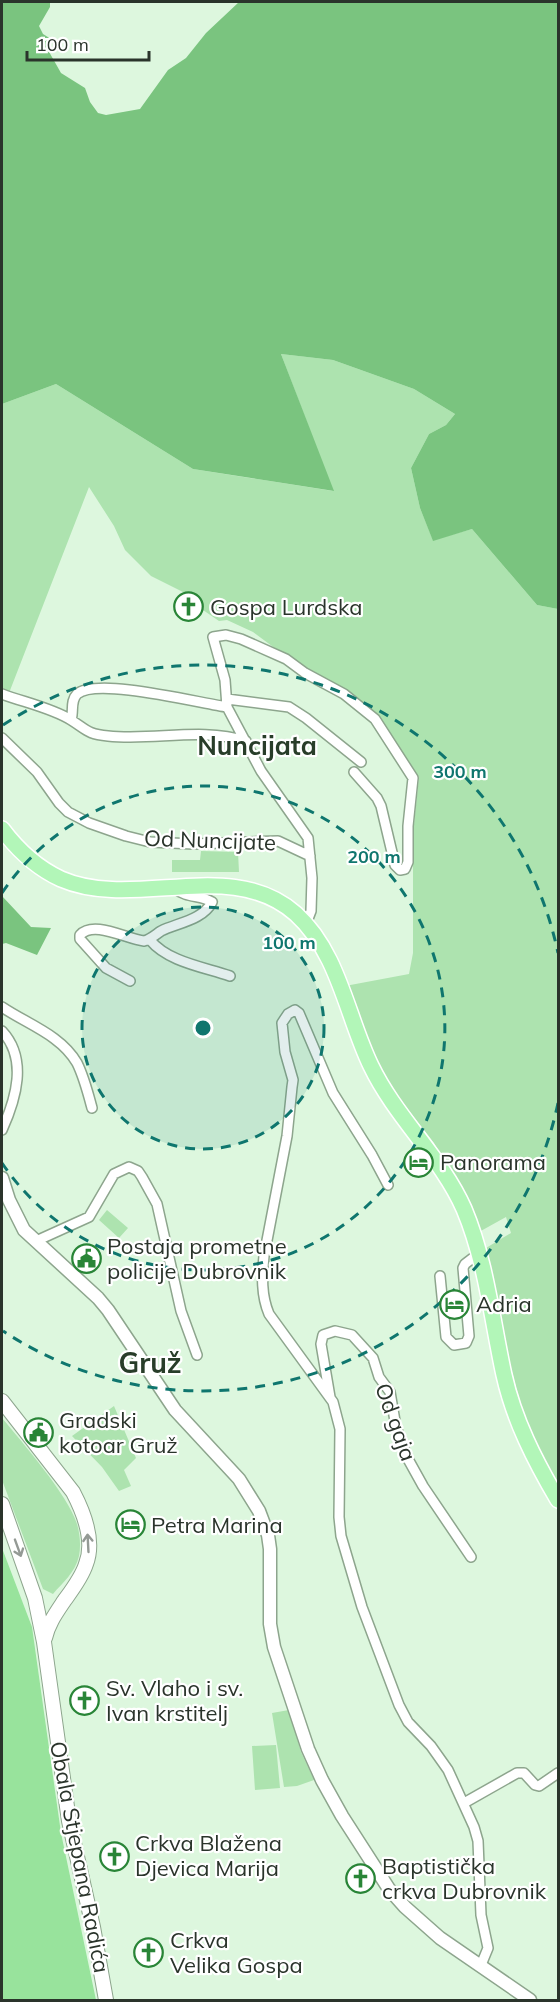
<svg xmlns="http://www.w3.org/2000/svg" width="560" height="2002" viewBox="0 0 560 2002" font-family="Mulish,sans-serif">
  <rect width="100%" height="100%" fill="#ddf7de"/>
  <path fill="#ade3af" d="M281,354L333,360L414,389L455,414L446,425L429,434L411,468L420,508L433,540L472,529L537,605L558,609V1488C513,1415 504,1330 486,1248L511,1233L506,1217L479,1232L465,1199L434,1143L383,1077L345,986L409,974L413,953V834L419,777L410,768L388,732L253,632L227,620L219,621L203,610L201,601L151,576L125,550L114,526L89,487L9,693L2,689V404L56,384L193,469L333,491Z
    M201,851L238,852L239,872H172V860H200Z
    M107,1210L128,1228L119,1238L99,1220Z
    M114,1406L136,1458L124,1470L131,1486L119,1491L102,1467L72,1436Z
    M2,1418C22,1442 68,1495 77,1524C80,1534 81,1546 79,1556C75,1573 63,1582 53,1594L43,1589L2,1480Z
    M289,1710L301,1752L314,1780L297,1786L284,1787L272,1713Z
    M276,1745L280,1788L255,1790L252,1746Z"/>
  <path fill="#7ac47f" d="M2,2H50V7L39,26L43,34L51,39L48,50L61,73L85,88L90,102L98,113L106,115L140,109L168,70L186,58L206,33L239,2H558V609L537,605L472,529L433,541L420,508L411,468L429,434L446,425L455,414L414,389L333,360L281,354L334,491L193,469L56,384L2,404Z
    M2,896L31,927L51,928L37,955L6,943L2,944Z"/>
  <path fill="#98e39c" d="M2,1548L32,1627L61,1833L96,2000H2Z"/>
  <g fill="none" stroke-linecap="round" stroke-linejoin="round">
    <defs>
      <path id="minor" d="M2,694C23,702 52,708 71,720C87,730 87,734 108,736C154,741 201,727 246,741
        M227,699L289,707L306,718L361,762
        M71,720C74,711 70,701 77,694C97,677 199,703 227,707
        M2,738L37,772L59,803L68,812L89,823L126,836L150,842L193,844L278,841L310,856
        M306,924L311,911L312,878L308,838L261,771L227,707L225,680L213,637L226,635L241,639L286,659L305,673L344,694L375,719L413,778L408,826V862L405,869L400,870L395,865L381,806L377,798L354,772
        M150,940C168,962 204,967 230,976
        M130,981L106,968L80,939V935C94,920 126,939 144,941C151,939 155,935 161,931C177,923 203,920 212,902C202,895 186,898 176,889
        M2,1007C27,1024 61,1035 77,1063C84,1077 88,1093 92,1108
        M2,1031C28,1059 16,1099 2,1130
        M388,1185L372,1155L333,1093L299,1013L295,1010L288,1014L282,1023L285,1052L293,1080L292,1087L287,1136L264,1256C262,1276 261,1295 269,1314L333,1402L340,1429L339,1517L341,1536L362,1607L399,1705L408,1722L431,1746L448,1770L474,1827L478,1841L481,1915L488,1948L481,1965
        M36,1241L89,1217L114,1174L129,1167L138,1171L142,1177L157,1204L181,1311L197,1355
        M440,1276L446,1337L454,1345L466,1343L469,1336L463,1268L465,1264L478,1254
        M330,1397L321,1344L323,1335L335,1331L352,1335L373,1358L379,1377L390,1392L396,1427L408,1459L423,1486L471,1557
        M464,1803L517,1773H524L535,1785L539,1786L558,1773"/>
      <path id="tertiary" d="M2,1178L9,1200L24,1230L98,1298L108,1310L175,1410L239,1479L259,1511L268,1535L270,1549V1624L274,1647L308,1749L322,1780L342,1816L389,1889L405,1907L440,1938L530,2000"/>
      <path id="secondary" d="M2,1401L73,1492C84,1513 95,1541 86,1564C82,1577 72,1590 64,1601C56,1613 48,1624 45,1638
        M2,1504L35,1598L44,1642L69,1821L93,1927L106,2000"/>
      <path id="primary" d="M2,829C17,849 37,868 61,879C135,911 231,856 296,914C339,953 347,1017 371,1066C396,1118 441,1157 464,1209C486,1261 492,1320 504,1375C514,1420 535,1461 558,1500"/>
    </defs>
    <use href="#minor" stroke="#8da58d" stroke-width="12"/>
    <use href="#tertiary" stroke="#8da58d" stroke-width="15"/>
    <use href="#secondary" stroke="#8da58d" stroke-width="16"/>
    <use href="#primary" stroke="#fff" stroke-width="18"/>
    <use href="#minor" stroke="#fff" stroke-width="9"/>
    <use href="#tertiary" stroke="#fff" stroke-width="12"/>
    <use href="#secondary" stroke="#fff" stroke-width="14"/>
    <use href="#primary" stroke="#b2f6b8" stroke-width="15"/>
  </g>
  <defs><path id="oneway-shaft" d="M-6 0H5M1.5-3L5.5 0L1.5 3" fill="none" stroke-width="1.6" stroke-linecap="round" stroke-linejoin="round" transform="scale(1.5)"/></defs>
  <g stroke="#949a95">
    <use href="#oneway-shaft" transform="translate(88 1543) rotate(-93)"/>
    <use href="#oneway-shaft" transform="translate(18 1548) rotate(70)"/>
  </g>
  <circle cx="203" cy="1028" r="121" fill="#0f766e" fill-opacity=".12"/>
  <g fill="none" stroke="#0f766e" stroke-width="3" stroke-dasharray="10 8">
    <circle cx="203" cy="1028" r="121"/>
    <path d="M2 893A242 242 0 1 1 2 1163"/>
    <path d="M558 1103A363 363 0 0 1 3 1331M3 725A363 363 0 0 1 558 953"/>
  </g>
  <defs>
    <symbol id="church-ring" viewBox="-11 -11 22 22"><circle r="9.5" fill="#fff" stroke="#298537" stroke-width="1.5"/><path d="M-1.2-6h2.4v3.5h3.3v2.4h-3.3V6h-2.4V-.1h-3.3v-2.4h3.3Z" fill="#298537"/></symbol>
    <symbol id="hotel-ring" viewBox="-11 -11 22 22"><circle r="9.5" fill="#fff" stroke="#298537" stroke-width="1.5"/><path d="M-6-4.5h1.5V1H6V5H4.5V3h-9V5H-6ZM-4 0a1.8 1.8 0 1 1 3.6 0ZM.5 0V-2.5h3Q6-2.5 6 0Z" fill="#298537"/></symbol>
    <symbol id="civic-ring" viewBox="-11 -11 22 22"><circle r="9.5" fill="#fff" stroke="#298537" stroke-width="1.5"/><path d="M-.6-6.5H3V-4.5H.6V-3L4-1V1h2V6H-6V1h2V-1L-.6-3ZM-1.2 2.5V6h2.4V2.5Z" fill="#298537"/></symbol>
  </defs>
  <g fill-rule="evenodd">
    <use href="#church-ring" x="172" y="590" width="33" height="33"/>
    <use href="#hotel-ring" x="402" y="1146" width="33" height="33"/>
    <use href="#civic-ring" x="70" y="1242" width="33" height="33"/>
    <use href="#hotel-ring" x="438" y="1288" width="33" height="33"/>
    <use href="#civic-ring" x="22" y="1416" width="33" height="33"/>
    <use href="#hotel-ring" x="114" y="1508" width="33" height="33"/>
    <use href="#church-ring" x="68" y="1684" width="33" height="33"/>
    <use href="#church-ring" x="98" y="1840" width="33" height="33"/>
    <use href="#church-ring" x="344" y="1862" width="33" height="33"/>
    <use href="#church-ring" x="132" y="1936" width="33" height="33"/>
  </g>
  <g text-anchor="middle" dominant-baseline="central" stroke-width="4.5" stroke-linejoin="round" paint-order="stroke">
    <g font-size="22" fill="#2a342b" stroke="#fff" text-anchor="start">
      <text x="210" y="607">Gospa Lurdska</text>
      <text x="440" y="1162">Panorama</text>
      <text x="107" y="1246">Postaja prometne<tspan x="107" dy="25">policije Dubrovnik</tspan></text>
      <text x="476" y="1304">Adria</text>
      <text x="59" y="1420">Gradski<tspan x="59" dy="25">kotoar Gruž</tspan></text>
      <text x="151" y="1525">Petra Marina</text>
      <text x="106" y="1688">Sv. Vlaho i sv.<tspan x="106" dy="25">Ivan krstitelj</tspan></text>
      <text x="135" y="1843">Crkva Blažena<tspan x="135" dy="25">Djevica Marija</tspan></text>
      <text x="382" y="1866">Baptistička<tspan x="382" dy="25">crkva Dubrovnik</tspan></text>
      <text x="170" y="1940">Crkva<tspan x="170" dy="25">Velika Gospa</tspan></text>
    </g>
    <g font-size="22" fill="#2a342b" stroke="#fff">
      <text transform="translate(210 840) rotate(2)">Od Nuncijate</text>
      <text transform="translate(396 1422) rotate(70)">Od gaja</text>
      <text transform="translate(80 1857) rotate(79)">Obala Stjepana Radića</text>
    </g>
    <g font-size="26" font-weight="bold" fill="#283d29" stroke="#fff">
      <text x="257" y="745">Nuncijata</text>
    </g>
    <g font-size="28" font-weight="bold" fill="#283d29" stroke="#fff">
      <text x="150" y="1362">Gruž</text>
    </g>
  </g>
  <circle cx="203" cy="1028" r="9" fill="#0f766e" stroke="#fff" stroke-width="3"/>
  <g font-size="18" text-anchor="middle" font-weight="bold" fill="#0f766e" stroke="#fff" stroke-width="4.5" stroke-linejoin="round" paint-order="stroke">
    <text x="460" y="778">300 m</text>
    <text x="374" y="863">200 m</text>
    <text x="289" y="949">100 m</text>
  </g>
  <rect width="560" height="2002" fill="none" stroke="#2a342b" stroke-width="6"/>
  <path d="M27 51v9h122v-9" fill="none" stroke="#2a342b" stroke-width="3"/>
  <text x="36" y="51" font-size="18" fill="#2a342b" stroke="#ffffff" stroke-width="4.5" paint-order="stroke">100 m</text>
</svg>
